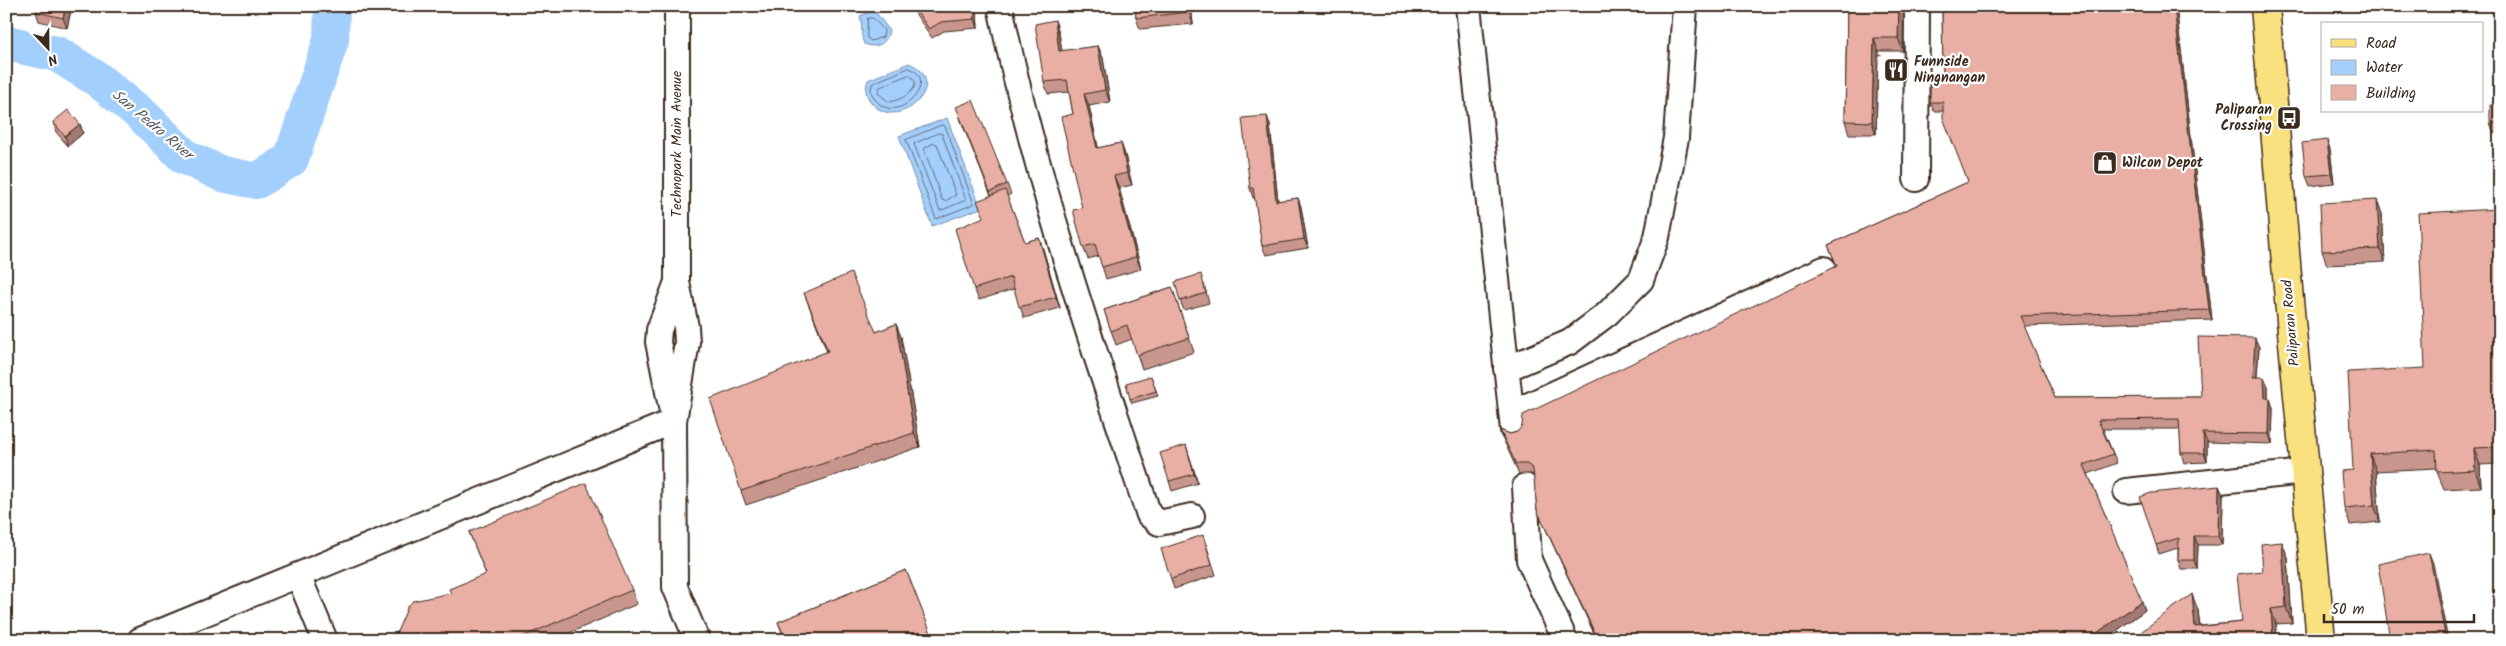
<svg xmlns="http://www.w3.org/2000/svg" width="2506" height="646" viewBox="0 0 2506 646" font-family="Kalam,sans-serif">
  <rect width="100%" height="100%" fill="#fff"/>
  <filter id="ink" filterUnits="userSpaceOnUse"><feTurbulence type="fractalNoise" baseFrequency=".02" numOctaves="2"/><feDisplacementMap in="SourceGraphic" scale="10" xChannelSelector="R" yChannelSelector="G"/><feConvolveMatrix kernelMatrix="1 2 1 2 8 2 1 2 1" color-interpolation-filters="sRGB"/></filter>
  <g filter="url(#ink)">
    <path fill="#a3cffd" stroke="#798da4" d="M874,10L889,30C887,44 877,49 864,44C860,35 863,26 860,16Z
      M909,63C954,82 897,136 871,102C865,95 865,89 868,80Z
      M947,118L981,208L932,226L899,136Z"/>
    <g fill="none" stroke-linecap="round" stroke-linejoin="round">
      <path stroke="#656c77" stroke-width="1" d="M868,18H873L884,30L883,37L871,41L867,38Z
        M909,68C942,79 897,129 875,99C871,94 870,90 872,84Z
        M909,75C927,86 901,101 889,102L878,93L879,88Z
        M942,125L945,126L974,204L936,219L906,140Z
        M939,133L942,134L966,200L940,211L914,144Z
        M934,143L937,144L956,195L945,201L942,200L924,149Z"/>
      <path stroke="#a3cffd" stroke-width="36" d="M6,43L57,54L97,79L142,115L185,157L222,174L257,181L291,159L331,40L332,6"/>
      <defs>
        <path id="minor" d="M677,6V282L686,327L687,342L674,421L675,587L697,640
          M1000,6C1035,179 1093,348 1149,515L1159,523L1192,516
          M1468,6L1513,430
          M1916,179L1917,6
          M1506,369L1570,342L1607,314L1641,280L1657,237L1676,138L1685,6
          M671,407L658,342L659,330L677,282
          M1512,413L1824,269
          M1525,486L1529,560L1565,640
          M2126,491L2305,472
          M298,575L325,640
          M140,640L674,421"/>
        <path id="major" d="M2265,6L2289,300L2321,640"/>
      </defs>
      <use href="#minor" stroke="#3b2a1e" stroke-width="28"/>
      <use href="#major" stroke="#3b2a1e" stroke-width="31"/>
      <path stroke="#3b2a1e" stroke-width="3" stroke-dasharray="1 4" stroke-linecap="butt" d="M1880,56L1881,47"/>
      <use href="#minor" stroke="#fff" stroke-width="24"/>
      <use href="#major" stroke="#fae180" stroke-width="28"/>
    </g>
    <path fill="#c8968d" stroke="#3b2a1e" d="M72,6L67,28L39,21L36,12Z
      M910,6H975L977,10L978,28L944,31L932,38Z
      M1135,6H1191L1193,24L1140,29L1136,18Z
      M1847,6H1904L1903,51H1878L1876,134H1849L1845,121Z
      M1942,6H2176L2212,320L2024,326L2055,398L2201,397L2259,347L2257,377L2268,386V398L2273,408L2272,444L2207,442V462L2184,463L2181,453L2180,429H2103L2117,463L2088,474L2145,610L2104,640H1597L1541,519L1537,510L1534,476L1531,474H1519L1503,439L1500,430L1510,434L1517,432L1837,266L1828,245L1968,182L1943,111H1934L1930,102L1943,75Z
      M2490,6H2500V14L2492,13Z
      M1055,20L1059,33L1062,51L1098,46L1103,58L1110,102L1089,106L1098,148L1121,143L1125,155L1132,185L1119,188L1141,269L1106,279L1099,256L1088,259L1083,247L1082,208L1073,114L1069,92L1048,94L1044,82Z
      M2500,105V132L2494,133L2490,123Z
      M959,116L1007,184L1011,194L1007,196L1025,242L1039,238L1043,249L1060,308L1024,318L1014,289L979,300L974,289L984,218L991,196Z
      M1267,116L1270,125L1278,201L1298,198L1301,207L1308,248L1266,255L1262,246L1255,198H1253L1250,188Z
      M53,122L80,124L83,133L68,146L56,132Z
      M2327,140L2330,149L2334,183L2310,186L2306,176Z
      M2377,200L2382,214L2385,262L2327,265L2322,251Z
      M2500,209V464L2480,465L2481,487L2444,489L2437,472V468L2376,471L2380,522L2350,525L2344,508L2353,470L2425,368Z
      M1204,284L1209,303L1184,310L1180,301Z
      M1172,287L1194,352L1142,369L1132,339L1116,345L1104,310Z
      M804,293L876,332L896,324L901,337L920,447L746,505L741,491L827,352Z
      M1151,376L1158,396L1132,403L1130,399Z
      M1189,455L1198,483L1172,491L1169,481Z
      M2219,486L2223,495L2222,545H2198L2197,569H2181L2178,560V548L2159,554L2156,545Z
      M469,532L632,590L637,604L553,640H388L451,594L486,574Z
      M2282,542L2288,558L2292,623L2276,624L2277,640H2130L2198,610L2200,626L2242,622L2263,571Z
      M1206,544L1216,575L1174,589L1171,579Z
      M906,570L933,640H785L778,622Z"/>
    <path fill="#a37a73" stroke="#3b2a1e" d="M66,6H72L67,28L63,18Z
      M973,6H975L977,10L978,28L975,19Z
      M1188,6H1191L1193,24L1189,12Z
      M1899,6H1904L1903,51L1898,38Z
      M2174,6H2176L2212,320L2209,310Z
      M1055,20L1059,33L1064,63L1059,51Z
      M1874,38L1878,51L1876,134L1872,122Z
      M1098,46L1103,58L1110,102L1105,90Z
      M1084,94L1089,106L1101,160L1097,148Z
      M1267,116L1270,125L1279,211L1276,201Z
      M80,124L83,133L68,146L65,136Z
      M2327,140L2330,149L2334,183L2331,174Z
      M1121,143L1125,155L1132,185L1127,173Z
      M1114,176L1119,188L1141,269L1136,257Z
      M1298,198L1301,207L1308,248L1304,239Z
      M2377,200L2382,214L2385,262L2380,249Z
      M1039,238L1043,249L1060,308L1056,297Z
      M896,324L901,337L920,447L914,433Z
      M2255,338L2259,347L2256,387L2253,377Z
      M2264,377L2268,386V408L2265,398Z
      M2270,398L2273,408L2272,444L2269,434Z
      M2203,433L2207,442V462L2204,453Z
      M1186,445L1189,455L1198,483L1194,474Z
      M2474,448L2480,465L2481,487L2475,470Z
      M2370,454L2376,471L2380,522L2374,505Z
      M2219,486L2223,495L2222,545L2218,536Z
      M2194,536L2198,545L2197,569L2194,560Z
      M2282,542L2288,558L2292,623L2286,607Z
      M2429,553L2433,563L2448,640H2446Z
      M2192,594L2198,610L2201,640L2195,627Z
      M2142,601L2145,610L2104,640H2087Z
      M2271,609L2276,624L2277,640H2273Z"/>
    <path fill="#e9afa4" stroke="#3b2a1e" d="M37,6H66L63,18L36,12Z
      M913,6H974L975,19L941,22L929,29Z
      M1135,6H1188L1189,12L1136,18Z
      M1847,6H1899L1898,38H1874L1872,122L1845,121Z
      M1942,6H2174L2209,310L2020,316L2055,398L2201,397L2198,337L2255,338L2253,377H2264L2265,398H2270L2269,434L2203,433L2204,453H2181L2179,419L2098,420L2113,454L2084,465L2142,601L2087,640H1598L1537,510L1533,469L1527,464H1516L1500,430L1510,434L1517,432L1522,426L1523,415L1837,266L1828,245L1968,182L1943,118V102H1930V75H1943Z
      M1055,20L1059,51L1098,46L1105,90L1084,94L1097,148L1121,143L1127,173L1114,176L1136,257L1102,267L1095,244L1083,247L1073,210L1082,208L1061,117L1073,114L1067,80L1044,82L1035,24Z
      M973,100L1007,184L990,192L956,107Z
      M2490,105H2500V123H2490Z
      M68,110L80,124L65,136L53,122Z
      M1267,116L1276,201L1298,198L1304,239L1262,246L1253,188H1250L1242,118Z
      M2327,140L2331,174L2306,176L2302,143Z
      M1005,190L1025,242L1039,238L1056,297L1019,307L1011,277L974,289L955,229L984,217L977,201Z
      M2377,200L2380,249L2322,251L2320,203Z
      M2500,209V447L2474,448L2475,470L2437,472L2436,450L2370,454L2374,505L2344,508L2341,471L2353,470L2348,372L2425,368L2418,213Z
      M851,273L876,332L896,324L914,433L741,491L710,399L828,351L804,293Z
      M1201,274L1206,293L1180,301L1175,282Z
      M1172,287L1189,338L1137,355L1127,325L1111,331L1104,310Z
      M1151,376L1156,391L1130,399L1126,383Z
      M1186,445L1194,474L1169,481L1160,453Z
      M586,483L632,590L515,640H388L396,634L408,606L413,601L451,593L449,589L486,574L469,532Z
      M2219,486L2218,536H2194V560H2178L2179,538L2156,545L2140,497L2151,493Z
      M1203,535L1212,565L1171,579L1161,549Z
      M2282,542L2286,607L2271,609L2273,640H2130L2192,594L2195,627L2242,622L2237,574L2263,571L2261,544Z
      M2429,553L2446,640H2390L2378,564Z
      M906,570L931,633L915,640H786L778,622Z"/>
  </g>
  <defs>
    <symbol id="restaurant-square" viewBox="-11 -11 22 22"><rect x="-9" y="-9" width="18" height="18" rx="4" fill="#3b2a1e" stroke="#fff"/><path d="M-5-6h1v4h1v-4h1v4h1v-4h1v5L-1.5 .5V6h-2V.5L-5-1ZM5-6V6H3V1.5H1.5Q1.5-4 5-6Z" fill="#fff"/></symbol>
    <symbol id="bus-square" viewBox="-11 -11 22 22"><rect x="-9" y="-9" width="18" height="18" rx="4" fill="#3b2a1e" stroke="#fff"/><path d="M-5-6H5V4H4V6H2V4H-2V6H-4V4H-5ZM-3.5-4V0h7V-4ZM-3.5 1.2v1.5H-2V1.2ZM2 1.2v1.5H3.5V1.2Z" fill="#fff"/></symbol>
    <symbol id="shop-square" viewBox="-11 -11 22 22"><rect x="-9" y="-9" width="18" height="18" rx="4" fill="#3b2a1e" stroke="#fff"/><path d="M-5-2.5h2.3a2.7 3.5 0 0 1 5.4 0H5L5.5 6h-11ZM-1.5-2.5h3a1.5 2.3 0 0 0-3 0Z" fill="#fff"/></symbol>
  </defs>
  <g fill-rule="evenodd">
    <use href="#restaurant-square" x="1882" y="56" width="28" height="28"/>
    <use href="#bus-square" x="2275" y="104" width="28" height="28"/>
    <use href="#shop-square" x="2091" y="149" width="28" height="28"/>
  </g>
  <g text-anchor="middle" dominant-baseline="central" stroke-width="4.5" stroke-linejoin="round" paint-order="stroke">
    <g font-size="14" font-weight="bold" fill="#3b2a1e" stroke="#fff" text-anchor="start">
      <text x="1914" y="62">Funnside<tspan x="1914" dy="16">Ningnangan</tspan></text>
      <text x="2272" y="110" text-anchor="end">Paliparan<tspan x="2272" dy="16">Crossing</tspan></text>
      <text x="2122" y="163">Wilcon Depot</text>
    </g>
    <g font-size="14" fill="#3b2a1e" stroke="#fff">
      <text transform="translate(677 144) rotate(-90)">Technopark Main Avenue</text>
      <text transform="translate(2291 323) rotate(-95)">Paliparan Road</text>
    </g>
    <g font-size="15" font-style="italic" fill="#5a5c61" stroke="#fff">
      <text transform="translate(152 125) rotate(40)">San Pedro River</text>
    </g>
  </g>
  <rect width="2506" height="646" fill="none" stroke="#fff" stroke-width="25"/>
  <rect x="12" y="12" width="2481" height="621" fill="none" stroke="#3b2a1e" stroke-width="2" filter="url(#ink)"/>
  <rect x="2321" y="22" width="162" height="90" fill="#ffffff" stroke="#b1aaa5"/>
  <rect x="2331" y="39" width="25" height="8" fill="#fae180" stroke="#b1aaa5"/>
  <text x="2366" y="48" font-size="15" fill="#3b2a1e">Road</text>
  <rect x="2331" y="60" width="25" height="15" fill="#a3cffd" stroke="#b1aaa5"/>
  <text x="2366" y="72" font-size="15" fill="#3b2a1e">Water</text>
  <rect x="2331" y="85" width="25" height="15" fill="#e9afa4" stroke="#b1aaa5"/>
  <text x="2366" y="98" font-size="15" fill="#3b2a1e">Building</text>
  <g transform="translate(48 48) rotate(158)" stroke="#ffffff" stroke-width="4" paint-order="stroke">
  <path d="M0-4L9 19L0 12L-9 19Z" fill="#3b2a1e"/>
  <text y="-8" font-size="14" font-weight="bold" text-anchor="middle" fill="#3b2a1e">N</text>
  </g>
  <path d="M2324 614v8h150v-8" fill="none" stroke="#3b2a1e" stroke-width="2.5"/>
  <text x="2331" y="614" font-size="15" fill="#3b2a1e" stroke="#ffffff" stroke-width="4" paint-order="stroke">50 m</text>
</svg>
